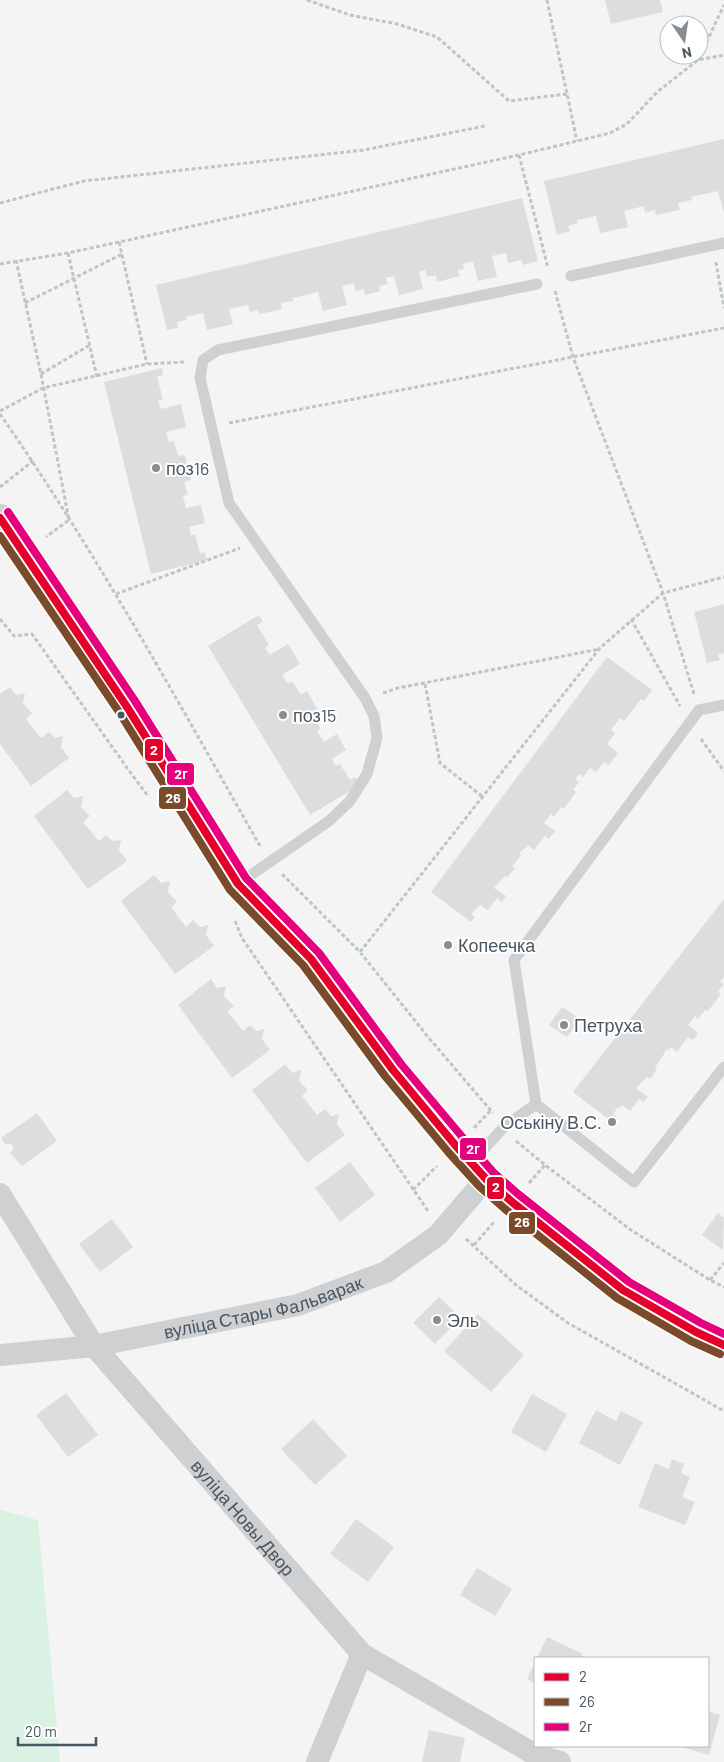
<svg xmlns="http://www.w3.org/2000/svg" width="724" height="1762" viewBox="0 0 724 1762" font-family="Barlow,sans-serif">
  <rect width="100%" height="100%" fill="#f4f4f4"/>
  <path fill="#d9f2e3" d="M0,1510L38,1520L60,1762H0Z"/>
  <path fill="#ddddde" d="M605,0H660L663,12L611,24Z
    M724,139V213L718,191L691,197L692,200L678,203L680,210L656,215L655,210L645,213L644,206L624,211L628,227L600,233L596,216L577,220L578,223L568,226L570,231L557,235L544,181Z
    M522,198L538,261L523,265L521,260L508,263L506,253L492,256L497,277L478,281L473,261L463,264L464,269L458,270L460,276L437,282L436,275L427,277L425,270L419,272L423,289L399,295L394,276L386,278L388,284L379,286L380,291L365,295L364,289L355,291L354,283L342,286L347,305L323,311L318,292L293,298V301L281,303L282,309L260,314L258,310L250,312L248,305L229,309L233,324L207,330L203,313L186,317V320L177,322L178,328L167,330L156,285Z
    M162,368L163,375L157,377L163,399L158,401L161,409L181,404L186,427L166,432L169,442L174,441L178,456L185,455L191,480L184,482L188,495L183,496L186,508L201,505L205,523L189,527L191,535L195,534L200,553L205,552L207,560L151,574L104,382Z
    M724,604V653L718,655L720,660L707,663L694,612Z
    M259,615L263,622L257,625L269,645L265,648L270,655L288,644L300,664L282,675L288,684L292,681L301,695L307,691L320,714L314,717L321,729L317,731L324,742L337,734L346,750L332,759L336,766L340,764L350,780L355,777L360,785L310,815L208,646Z
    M607,657L652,690L644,701L641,699L624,721L620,718L611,730L615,733L607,744L618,753L609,765L604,762L596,772L590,768L583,777L579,774L575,779L579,782L573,790L576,792L564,809L561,807L554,817L551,814L544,823L555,831L549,839L545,836L534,850L528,845L525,849L524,848L519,854L521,855L512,867L515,868L507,878L505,876L494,888L506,896L502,902L497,898L488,910L480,905L471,914L475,917L471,922L431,892Z
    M10,687L16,695L25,693L23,703L32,713L26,719L41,738L49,732L55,738L63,736L61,747L69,758L31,786L0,744V694Z
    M67,790L74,798L83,796L81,807L90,816L83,822L99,841L106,835L112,841L121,840L119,850L127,861L88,889L34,816Z
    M154,875L161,883L170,881L168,892L177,902L171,907L186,927L193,920L200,927L208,925L206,935L214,946L175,974L121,901Z
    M724,899V977L720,982L724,984L718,992L721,994L708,1011L705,1010L698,1019L695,1016L688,1025L698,1033L693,1040L688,1037L677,1052L671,1047L668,1051L667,1049L655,1068L657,1069L650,1079L647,1077L636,1088L648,1097L643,1102L639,1099L630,1111L622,1105L619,1108L618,1107L613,1114L617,1117L612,1122L573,1092Z
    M211,979L217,988L226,986L224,996L234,1006L227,1011L243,1031L250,1025L256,1031L264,1029L262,1039L270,1050L232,1078L178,1005Z
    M562,1007L580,1019L567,1037L549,1025Z
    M285,1064L292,1073L301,1070L299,1081L308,1090L302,1096L317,1115L325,1109L331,1116L339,1114L337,1124L345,1135L307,1163L252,1090Z
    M37,1113L57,1141L22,1166L10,1153L14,1148L11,1144H5L1,1138Z
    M350,1162L375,1195L340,1222L315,1188Z
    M718,1213L724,1218L723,1250L702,1235Z
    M112,1219L133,1247L100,1272L79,1244Z
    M439,1297L461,1318L435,1344L413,1323Z
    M478,1314L524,1355L491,1392L444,1351Z
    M66,1393L98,1435L68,1457L36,1415Z
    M532,1394L567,1414L546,1452L511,1432Z
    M596,1410L616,1421L621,1411L643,1422L620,1465L579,1443Z
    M313,1419L347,1456L315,1485L281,1449Z
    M672,1459L684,1464L681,1473L690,1477L682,1497L695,1502L685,1525L638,1507L655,1463L669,1469Z
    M356,1519L394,1547L368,1582L330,1554Z
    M477,1568L512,1589L495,1616L460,1595Z
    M547,1637L583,1654L581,1658H537Z
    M535,1662V1684L527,1679Z
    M708,1711L720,1715L709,1755L679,1746H708Z
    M429,1730L465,1738L460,1762H422Z"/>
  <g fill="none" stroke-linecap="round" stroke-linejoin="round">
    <path stroke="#bcc7c4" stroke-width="3" stroke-dasharray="4 2.5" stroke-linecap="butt" d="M307,0L350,15L397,24L437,37L509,101L567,94
      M547,0L577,141
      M698,60L724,5
      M519,155L548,268
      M0,203L84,181L364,150L485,126
      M119,242L147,364
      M68,253L97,377
      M16,260L41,374L69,520L46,537
      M716,262L724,308
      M0,264L68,253L119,242L519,155L610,133L627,124L657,92L698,60L724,55
      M555,291L573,357L663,593L694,694
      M25,303L122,254
      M41,374L90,345
      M0,411L43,388L147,364L185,362
      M0,414C96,552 177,700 260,846
      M229,423L724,328
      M0,487L33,461
      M116,594L240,548
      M0,619L14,636L32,634L130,772L148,796
      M631,619L680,706
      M425,684L440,763L483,797
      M383,693L398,688L600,649
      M701,739L724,771
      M282,874L360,952L428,1037L493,1113
      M235,921L242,938L428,1211
      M360,952L600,648L663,593L724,577
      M474,1128L491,1110
      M516,1141L545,1165L631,1230L710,1280L724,1287
      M529,1183L545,1165
      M413,1190L437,1166
      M466,1239L516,1285L568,1323L724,1411
      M474,1245L494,1222
      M710,1280L724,1263"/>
    <path stroke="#ced0d2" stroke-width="11" d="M571,276L724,243
      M238,884L329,821L350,801L367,774L377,738L374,716L365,698L229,503L200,378L203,360L218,350L537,284
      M536,1104L514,960L699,710L724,705
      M471,1163L504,1127L536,1104L634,1182L724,1067"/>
    <g stroke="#ced0d2" stroke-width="22">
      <path id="s1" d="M0,1194L94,1346L362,1654L534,1754L560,1762"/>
      <path id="s2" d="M0,1355L94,1346L298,1305L386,1272L438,1235L486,1179"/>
      <path d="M317,1762L362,1654"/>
    </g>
    <path stroke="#ced0d2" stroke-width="28" d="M0,518L127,707L238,884L311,959L393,1070L456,1146L486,1179L512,1202L623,1290L696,1332L724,1345"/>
    <defs>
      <path id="bus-1" d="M0,518L127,707L238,884L311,959L393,1070L456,1146L486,1179L512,1202L623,1290L696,1332L724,1345"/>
      <path id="bus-2" d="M0,536L119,712L230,890L303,965L385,1076L449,1153L479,1186L505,1209L617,1298L691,1341L720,1354"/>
      <path id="bus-3" d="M8,512L135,701L246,878L319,953L401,1064L464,1139L493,1172L518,1194L629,1282L701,1323L724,1334"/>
    </defs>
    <use href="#bus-1" stroke="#fff" stroke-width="11"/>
    <use href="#bus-2" stroke="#fff" stroke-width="11"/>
    <use href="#bus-3" stroke="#fff" stroke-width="11"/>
    <use href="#bus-1" stroke="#e4002b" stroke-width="8"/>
    <use href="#bus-2" stroke="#7a4b2a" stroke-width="8"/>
    <use href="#bus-3" stroke="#e5007d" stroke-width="8"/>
  </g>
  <g fill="#868d94" stroke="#fff" stroke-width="2">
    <circle cx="156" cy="468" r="5"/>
    <circle cx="283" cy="715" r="5"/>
    <circle cx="448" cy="945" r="5"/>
    <circle cx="564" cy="1025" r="5"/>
    <circle cx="612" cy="1122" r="5"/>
    <circle cx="437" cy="1320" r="5"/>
  </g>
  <circle fill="#4a5661" stroke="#fff" stroke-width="2" cx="121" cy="715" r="4.5"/>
  <g text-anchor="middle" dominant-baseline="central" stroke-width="4" stroke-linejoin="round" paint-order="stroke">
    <g font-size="18" fill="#4a5661" stroke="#fff" text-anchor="start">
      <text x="166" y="468">поз16</text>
      <text x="293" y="715">поз15</text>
      <text x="458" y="945">Копеечка</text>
      <text x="574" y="1025">Петруха</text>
      <text x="602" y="1122" text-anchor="end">Оськіну В.С.</text>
      <text x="447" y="1320">Эль</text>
    </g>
    <g font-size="18" fill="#4a5661" stroke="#fff">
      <text stroke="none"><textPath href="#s2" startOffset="268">вуліца Стары Фальварак</textPath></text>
      <text stroke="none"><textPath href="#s1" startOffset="406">вуліца Новы Двор</textPath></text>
    </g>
  </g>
  <g stroke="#fff" stroke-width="2">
    <rect x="144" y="738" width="20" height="24" rx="5" fill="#e4002b"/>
    <rect x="166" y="762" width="29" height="24" rx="5" fill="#e5007d"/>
    <rect x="158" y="786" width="29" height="24" rx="5" fill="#7a4b2a"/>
    <rect x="459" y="1137" width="28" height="24" rx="5" fill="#e5007d"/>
    <rect x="486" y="1176" width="19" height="24" rx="5" fill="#e4002b"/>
    <rect x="508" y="1211" width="28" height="24" rx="5" fill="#7a4b2a"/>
  </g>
  <g font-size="14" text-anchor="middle" font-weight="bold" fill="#fff">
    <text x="154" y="755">2</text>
    <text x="181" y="779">2г</text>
    <text x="173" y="803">26</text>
    <text x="473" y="1154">2г</text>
    <text x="496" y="1192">2</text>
    <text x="522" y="1227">26</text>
  </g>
  <rect x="534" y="1657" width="175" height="90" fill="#ffffff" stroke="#b7bbc0"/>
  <rect x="544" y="1673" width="25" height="8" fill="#e4002b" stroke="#b7bbc0"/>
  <text x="579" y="1682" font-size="15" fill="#4a5661">2</text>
  <rect x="544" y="1698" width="25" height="8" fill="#7a4b2a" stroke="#b7bbc0"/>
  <text x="579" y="1707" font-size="15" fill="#4a5661">26</text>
  <rect x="544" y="1723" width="25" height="8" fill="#e5007d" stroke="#b7bbc0"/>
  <text x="579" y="1732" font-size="15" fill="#4a5661">2г</text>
  <g transform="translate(684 40) rotate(167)"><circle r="24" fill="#ffffff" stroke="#b7bbc0"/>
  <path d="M0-4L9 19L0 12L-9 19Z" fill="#868d94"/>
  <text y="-8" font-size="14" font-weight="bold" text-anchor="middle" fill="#4a5661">N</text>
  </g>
  <path d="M18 1737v8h78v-8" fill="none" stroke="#4a5661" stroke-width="2.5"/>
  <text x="25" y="1737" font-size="15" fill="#4a5661" stroke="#ffffff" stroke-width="4" paint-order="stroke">20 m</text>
</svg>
